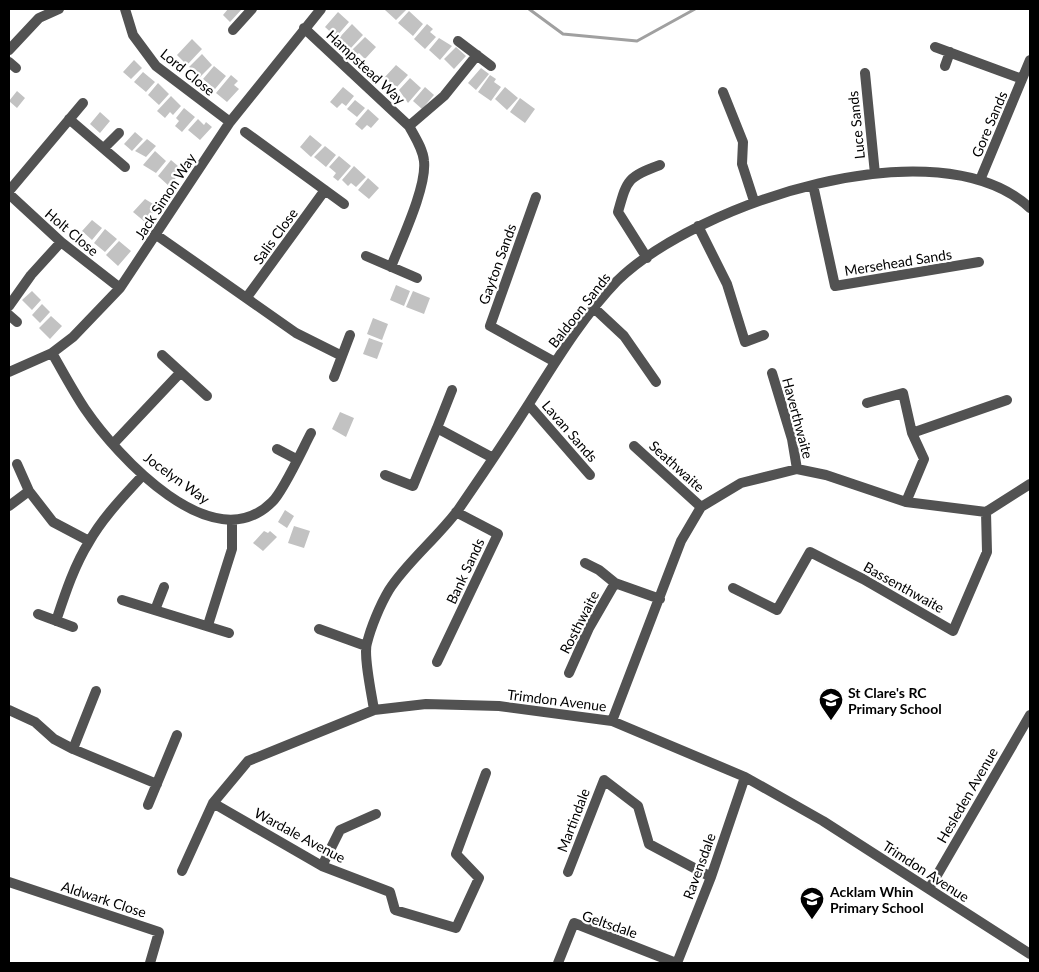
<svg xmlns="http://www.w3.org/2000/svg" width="1039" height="972" viewBox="0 0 1039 972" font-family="Lato,sans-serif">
  <rect width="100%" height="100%" fill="#fff"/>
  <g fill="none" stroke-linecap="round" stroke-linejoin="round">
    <path stroke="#a0a0a0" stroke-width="3" d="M529,9L563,34L637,41L695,9"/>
  </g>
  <path fill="#c2c2c2" d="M228,9H242L230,22L223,15Z
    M387,9H407L396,20L385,10Z
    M409,11L423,24L413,36L398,23Z
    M338,12L349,22L336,37L325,27Z
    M352,24L363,35L350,49L339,38Z
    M427,24L433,29L430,32L436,37L425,49L414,39Z
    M365,37L376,47L365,59L359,53L356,55L351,51Z
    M439,38L452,46L440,60L429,50Z
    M192,39L202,49L187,65L177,55Z
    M456,47L466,56L454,69L444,59Z
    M202,54L212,65L200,77L189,67Z
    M134,60L142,68L131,79L123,72Z
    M396,65L408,75L397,87L384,78Z
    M214,66L226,76L215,89L203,79Z
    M481,68L489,74L476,90L468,83Z
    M143,72L155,82L146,92L134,82Z
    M231,75L238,81L234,85L239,89L227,102L216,93Z
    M490,75L496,79L494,82L501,87L491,101L478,92Z
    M410,78L421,88L408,103L399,90Z
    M158,83L169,94L159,105L148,95Z
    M343,87L354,96L346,106L342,103L337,108L330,102Z
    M425,87L434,95L422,109L413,101Z
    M505,87L518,98L507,110L495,99Z
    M17,91L25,98L17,108L9,101Z
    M171,96L181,106L173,115L170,112L165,118L157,111Z
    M520,98L535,109L525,123L510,112Z
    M355,100L365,108L357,117L347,109Z
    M184,108L195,117L182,132L175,126L179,121L176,118Z
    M368,109L379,119L371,128L367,125L362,130L355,124Z
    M100,112L110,121L100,133L90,124Z
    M198,119L204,125L206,122L212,127L200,140L188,130Z
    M135,132L143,139L132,151L124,144Z
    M310,135L322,145L311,157L300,147Z
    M147,139L156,146L146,157L135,151Z
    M325,146L336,155L326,167L314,157Z
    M155,151L166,161L156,173L143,165Z
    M339,156L351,166L338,181L333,177L336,173L329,167Z
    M171,160L178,166L176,169L180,173L169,186L158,176Z
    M354,166L366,177L356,187L351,183L348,186L342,180Z
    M368,178L379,188L369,199L358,190Z
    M145,199L158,207L145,222L133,212Z
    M92,220L102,228L92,240L82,231Z
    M105,229L117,239L105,252L94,243Z
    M119,241L131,251L118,266L106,255Z
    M396,285L410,291L404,306L390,300Z
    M32,291L41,300L32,310L22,300Z
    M413,291L430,298L424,314L406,307Z
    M42,304L50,312L40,323L32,315Z
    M51,316L62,326L50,339L39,328Z
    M373,318L388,324L382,340L367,334Z
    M369,338L383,343L377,359L363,354Z
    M340,412L354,418L346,437L332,429Z
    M285,510L294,516L287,528L278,522Z
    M294,526L310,531L304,548L288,543Z
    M264,531L268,533L270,531L277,537L263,551L253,543Z"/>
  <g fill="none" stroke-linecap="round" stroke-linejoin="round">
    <path stroke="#525252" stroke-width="10" d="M125,9L133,35L156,66L230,122
      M304,28L409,126C415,137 423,149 424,161C427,187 401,241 391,267
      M233,30L252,9
      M458,41L491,66
      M935,47L1022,79
      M9,50L39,18L59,9
      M9,62L16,68
      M945,66L950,52
      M865,73L875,174
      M723,92L743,142L742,164L754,201
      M69,119L125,167
      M409,126L444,96L477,55
      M245,132L344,204
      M104,148L119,133
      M980,180L1030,60
      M813,185L835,286L979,262
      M9,191L83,103
      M9,194L61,242L120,288
      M536,197L490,326L555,362
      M698,226L727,284L745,342L764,335
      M155,234L296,333L340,355
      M366,256L417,278
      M647,258L618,212C627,180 627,177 660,165
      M247,297L325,190
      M9,306L31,275L61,242
      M594,308L624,336L656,382
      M9,315L17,322
      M52,353C63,372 73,391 85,409C117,456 213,561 272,502C283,492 303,448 311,433
      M162,355L207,396
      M9,372L52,353L73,337L120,288L230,122L321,9
      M772,373L792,439L797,469
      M334,377L350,335
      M867,403L903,393L912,433
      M529,405L590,475
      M437,428L452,390
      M113,444L180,373
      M634,446L701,507
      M277,449L296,459
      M17,464L29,491L53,522L89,541
      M385,475L413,486L437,428L493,458
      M906,502L924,459L912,433L1007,400
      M9,506L29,491
      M585,563L599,570L615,583
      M733,588L777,610L810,552L863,579L953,631L987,552L986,512
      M122,600L229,633
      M155,610L164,587
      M38,614L73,627
      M56,621C65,594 74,566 89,542C103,517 124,496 143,475
      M208,625L232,549V521
      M319,629L366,646
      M437,662L498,534L456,512
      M569,673L589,628L615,583L660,599
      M9,710L35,722L54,739L73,749L157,784
      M374,710C372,696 363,655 367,643C371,627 380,605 389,590C406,563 438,537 458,510C483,474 507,438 530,402C556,361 583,316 617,281C697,203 938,123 1030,208
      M612,721L681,541L701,507L741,483L797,469L826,475L906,502L986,512L1030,484
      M73,749L96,691
      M213,803L322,866L390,892L395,910L456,928L479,878L456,854L486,773
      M148,805L177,735
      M322,866L340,830L376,814
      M182,871L213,803L248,761L374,710L426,704L499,706L612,721L745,777L823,821L1030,954
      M568,872L604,780L638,806L649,844L711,877
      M9,882L159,932L150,963
      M929,889L1030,715
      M558,963L574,923L676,963
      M677,963L711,877L745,777"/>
  </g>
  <defs>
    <symbol id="school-pin" viewBox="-11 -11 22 30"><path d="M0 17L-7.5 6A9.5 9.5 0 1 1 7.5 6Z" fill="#000" stroke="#fff"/><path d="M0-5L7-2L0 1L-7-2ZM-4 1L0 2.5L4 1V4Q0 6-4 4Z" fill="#fff"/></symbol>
  </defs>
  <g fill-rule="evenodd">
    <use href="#school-pin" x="817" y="686" width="28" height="38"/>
    <use href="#school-pin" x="798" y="885" width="28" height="38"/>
  </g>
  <g text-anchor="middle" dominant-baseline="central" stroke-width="4.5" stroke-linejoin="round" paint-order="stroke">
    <g font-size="14" fill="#000" stroke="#fff">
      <text transform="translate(366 67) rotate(43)">Hampstead Way</text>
      <text transform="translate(188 72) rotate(39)">Lord Close</text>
      <text transform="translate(989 124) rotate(-67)">Gore Sands</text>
      <text transform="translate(856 125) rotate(-96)">Luce Sands</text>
      <text transform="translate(165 196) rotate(-57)">Jack Simon Way</text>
      <text transform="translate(72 232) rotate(40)">Holt Close</text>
      <text transform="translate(275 236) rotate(-54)">Salis Close</text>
      <text transform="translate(898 262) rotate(-9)">Mersehead Sands</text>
      <text transform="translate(497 264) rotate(-70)">Gayton Sands</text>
      <text transform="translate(579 310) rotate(-52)">Baldoon Sands</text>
      <text transform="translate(798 418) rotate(75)">Haverthwaite</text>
      <text transform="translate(570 431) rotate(49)">Lavan Sands</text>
      <text transform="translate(677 466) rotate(42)">Seathwaite</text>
      <text transform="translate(177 478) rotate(36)">Jocelyn Way</text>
      <text transform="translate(465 571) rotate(-65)">Bank Sands</text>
      <text transform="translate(904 587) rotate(29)">Bassenthwaite</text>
      <text transform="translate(579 622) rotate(-63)">Rosthwaite</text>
      <text transform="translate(557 700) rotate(7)">Trimdon Avenue</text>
      <text transform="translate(967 795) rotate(-60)">Hesleden Avenue</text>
      <text transform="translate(573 820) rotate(-69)">Martindale</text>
      <text transform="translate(300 835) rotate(28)">Wardale Avenue</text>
      <text transform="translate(699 866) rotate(-70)">Ravensdale</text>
      <text transform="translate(926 871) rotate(33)">Trimdon Avenue</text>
      <text transform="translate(104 899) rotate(18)">Aldwark Close</text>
      <text transform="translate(610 924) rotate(19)">Geltsdale</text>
    </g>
    <g font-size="14" font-weight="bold" fill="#000" stroke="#fff" text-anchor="start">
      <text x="848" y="692">St Clare's RC<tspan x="848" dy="16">Primary School</tspan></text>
      <text x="830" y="891">Acklam Whin<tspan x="830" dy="16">Primary School</tspan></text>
    </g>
  </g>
  <rect width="1039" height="972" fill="none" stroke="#000000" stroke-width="20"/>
</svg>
